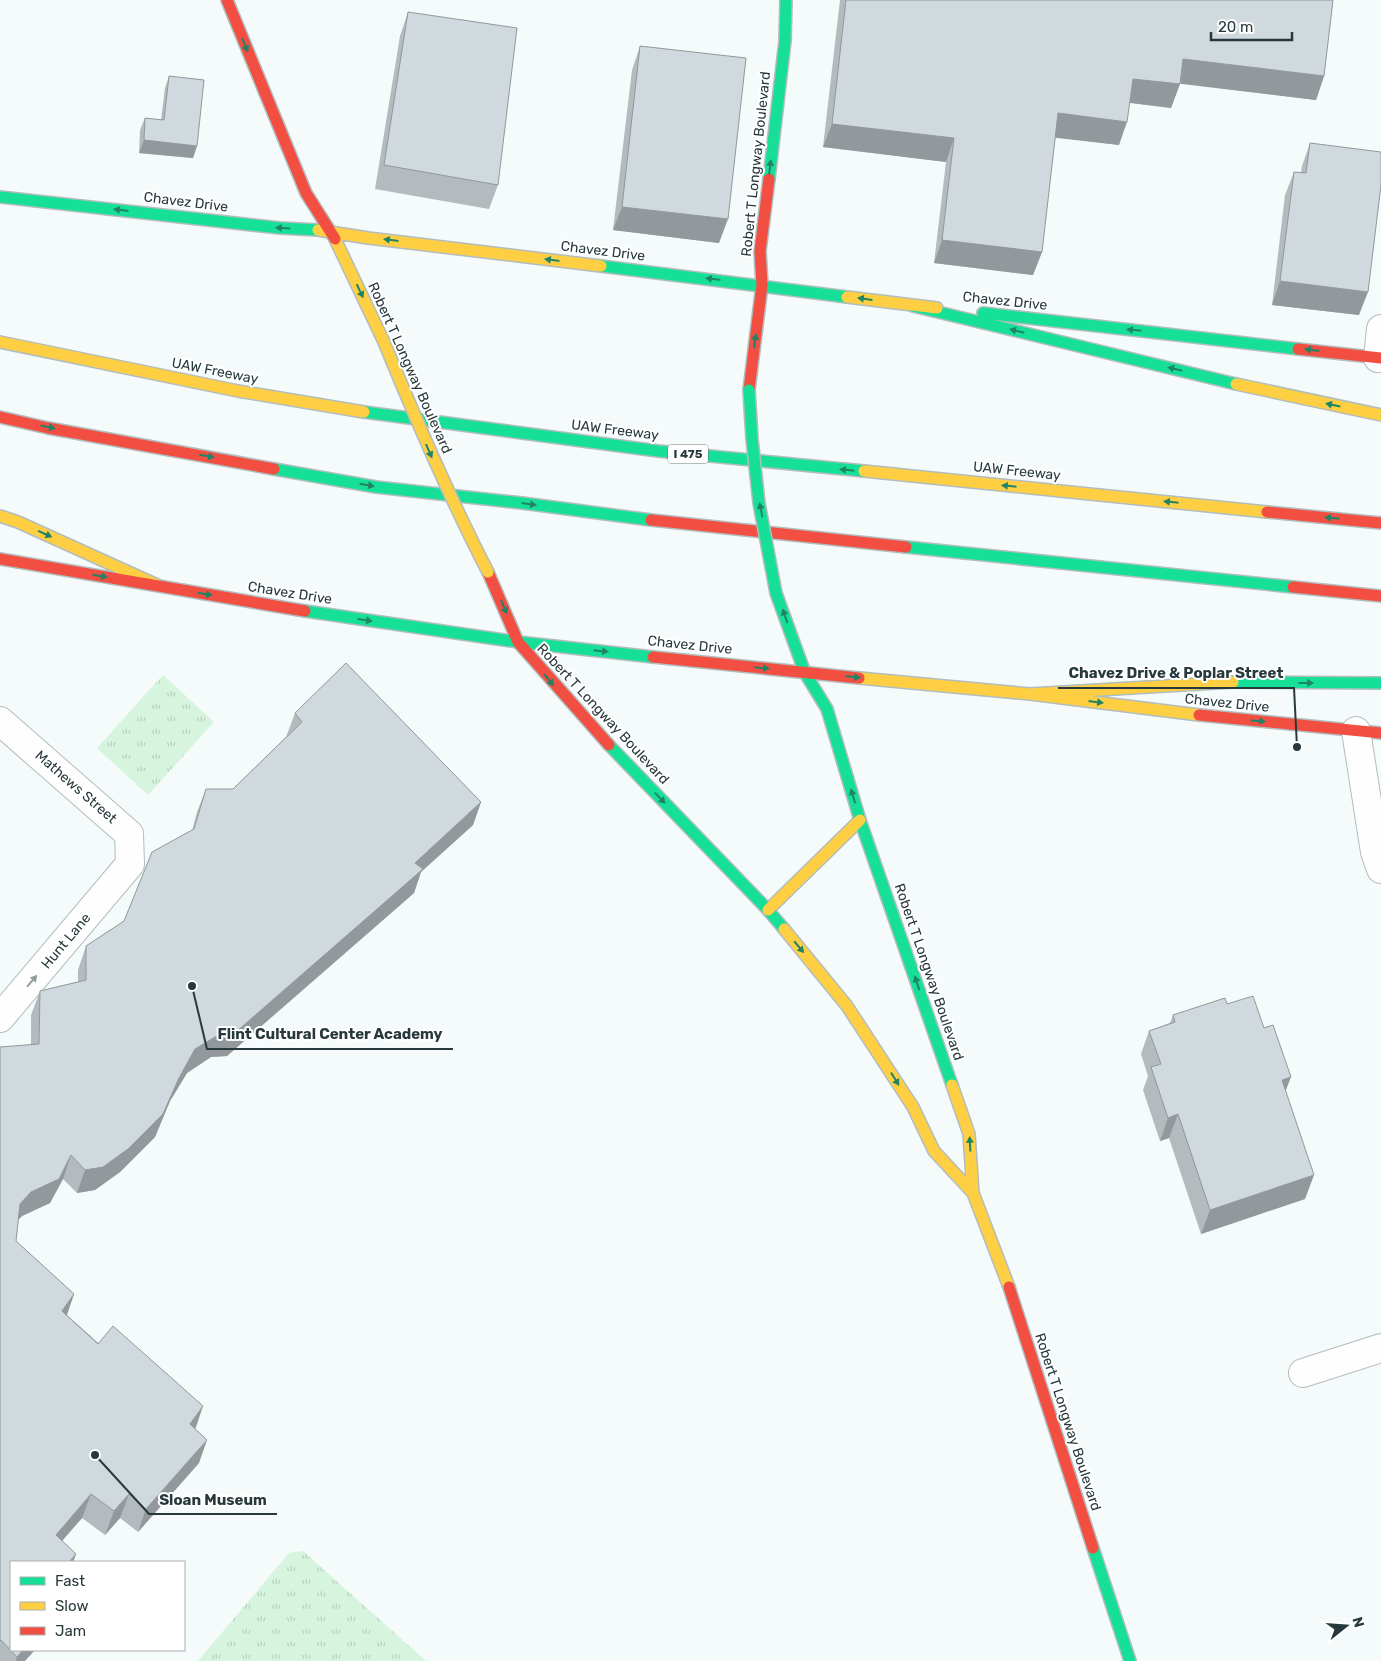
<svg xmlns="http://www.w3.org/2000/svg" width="1381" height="1661" viewBox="0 0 1381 1661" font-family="Rubik,sans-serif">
  <defs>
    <pattern id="park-tufts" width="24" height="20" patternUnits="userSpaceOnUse" patternTransform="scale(1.25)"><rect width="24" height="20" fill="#d7f4de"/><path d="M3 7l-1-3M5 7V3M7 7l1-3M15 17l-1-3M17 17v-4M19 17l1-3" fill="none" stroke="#b9d2bf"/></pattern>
  </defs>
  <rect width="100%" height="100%" fill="#f5fafb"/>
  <path fill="url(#park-tufts)" d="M163,675L214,722L148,795L97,748Z
    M303,1551L426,1661H198L289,1553Z"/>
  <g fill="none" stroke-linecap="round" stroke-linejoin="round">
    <defs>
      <path id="street" d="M1378,358L1381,329
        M0,721L129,834L130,864L0,1018
        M1356,731L1375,852L1381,869
        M1303,1373L1381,1348"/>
      <path id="fast" d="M769,179L785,41L786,0
        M0,197L280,228L318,230
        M601,266L847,297
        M913,306L1236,384
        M983,313L1298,349
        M364,412L658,451L864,471
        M274,469L376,487L522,503L651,520
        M906,547L1293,587
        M776,593L805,673L827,709L860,820L952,1085
        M305,611L518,642L653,657
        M1233,682L1381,683
        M609,745L768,910L784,929
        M1093,1548L1130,1661"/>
      <path id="slow" d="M318,230L368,238L601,266
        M335,239L384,342
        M847,297L937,308
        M0,342L238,391L364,412
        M1236,384L1381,415
        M864,471L1267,512
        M0,516L18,522L157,585
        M859,678L1030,694L1199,715
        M1030,694L1233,682
        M768,910L860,820
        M784,929L847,1006L913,1107L934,1151L973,1193
        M952,1085L969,1134L973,1193L1009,1287"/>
      <path id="jam" d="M227,0L306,193L335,239
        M1298,349L1381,358
        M749,390L762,285L760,251L769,179
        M0,417L48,428L274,469
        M1267,512L1381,523
        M651,520L906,547
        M0,559L305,611
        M488,572L518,642L609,745
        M1293,587L1381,596
        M653,657L859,678
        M1199,715L1381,733
        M1009,1287L1093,1548"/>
    </defs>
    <use href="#street" stroke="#b2bdbe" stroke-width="30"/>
    <use href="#fast" stroke="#b2bdbe" stroke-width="14"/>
    <use href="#slow" stroke="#b2bdbe" stroke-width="14"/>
    <use href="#jam" stroke="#b2bdbe" stroke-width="14"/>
    <use href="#street" stroke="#fefefe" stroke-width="28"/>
    <use href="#fast" stroke="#16e098" stroke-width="11"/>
    <use href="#slow" stroke="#ffcf43" stroke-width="11"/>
    <use href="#jam" stroke="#f24e42" stroke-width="11"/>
    <defs>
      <path id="fast-bridge" d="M749,390L752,439L759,503L776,593"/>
      <path id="slow-bridge" d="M384,342C416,420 449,497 488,572"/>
    </defs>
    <use href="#fast-bridge" stroke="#b2bdbe" stroke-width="14" stroke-linecap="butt"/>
    <use href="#slow-bridge" stroke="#b2bdbe" stroke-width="14" stroke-linecap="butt"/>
    <use href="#fast-bridge" stroke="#16e098" stroke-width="11"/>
    <use href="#slow-bridge" stroke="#ffcf43" stroke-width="11"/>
  </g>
  <path fill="#b3bbbe" d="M840,0H1333L1324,76L1316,100L1180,83L1171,108L1130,103L1119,145L1055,137L1042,252L1033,275L934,263L946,162L823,147Z
    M408,12L498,185L489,209L375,189L400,36Z
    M640,46L719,243L613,230L632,70Z
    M169,76L197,146L193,158L139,153L140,130L145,118L161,120L165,88Z
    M1310,143L1359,315L1272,305L1285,195L1294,172L1301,173L1302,166Z
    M295,713L481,802L473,825L421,872L414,893L227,1056L211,1057L187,1073L170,1101L155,1137L120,1172L95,1190L77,1193L63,1179L50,1203L22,1216L18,1220L16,1241L74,1294L67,1315L195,1429L199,1463L138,1532L120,1518L105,1535L82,1518L62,1541L76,1554L73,1562H11L25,1661H0V1047L31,1045V1015L40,991L78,982V970L86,946L124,921L192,831L197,812L206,789H233L286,737Z
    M1227,1004L1285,1092L1305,1199L1201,1234L1169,1138L1160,1141L1143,1090L1148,1076L1141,1054L1149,1031L1170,1023L1173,1015Z"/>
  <path fill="#92989b" d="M1183,59L1324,76L1316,100L1174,83Z
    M1133,79L1180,84L1171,108L1124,102Z
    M1058,113L1127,122L1119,145L1049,137Z
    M832,124L954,138L946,162L823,147Z
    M144,140L197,146L193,158L139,153Z
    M622,207L728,219L719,243L613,230Z
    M942,240L1042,252L1033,275L934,263Z
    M1280,281L1368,292L1359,315L1272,305Z
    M481,802L473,825L421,872L414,893L227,1056L211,1057L187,1073L170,1101L155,1137L120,1172L95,1190L77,1193L85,1170L179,1078L195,1049L220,1034L415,863Z
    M1291,1077L1282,1100V1080Z
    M1178,1114L1169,1138L1160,1141L1168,1118Z
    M71,1155L63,1179L50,1203L22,1216L11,1227L20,1204L31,1192Z
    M1314,1175L1305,1199L1201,1234L1210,1210Z
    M74,1294L66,1317L62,1311Z
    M203,1406L195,1430L190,1424Z
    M207,1440L199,1463L138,1532L146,1509Z
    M91,1494L82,1518L47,1558L56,1535Z
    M129,1494L120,1518L105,1535L114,1511Z
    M76,1554L73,1562H69Z
    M23,1650H35L25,1661H16L17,1657Z"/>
  <path fill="#d0d9dd" stroke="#92989b" d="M846,0H1333L1324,76L1183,59L1180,84L1133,79L1127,122L1058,113L1042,252L942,240L954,138L832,124Z
    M408,12L517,28L498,185L384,165Z
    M640,46L746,58L728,219L622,207Z
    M169,76L204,80L197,146L144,140L145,118L164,120Z
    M1310,143L1381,152V185L1368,292L1280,281L1294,172L1306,173Z
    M346,663L481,802L415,863L423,869L236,1032L220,1034L195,1049L179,1078L163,1114L128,1149L103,1167L85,1170L71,1155L59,1179L31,1192L20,1204L16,1241L74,1294L62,1311L98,1344L113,1326L203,1406L190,1424L207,1440L146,1509L129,1494L114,1511L91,1494L56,1535L76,1554L69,1562H11V1650H23L17,1657L1,1640L0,1641V1047L39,1044L40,991L86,980V946L124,921L152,852L194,829L206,789H233L302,722L295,713Z
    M1253,996L1264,1028L1273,1025L1291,1077L1282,1080L1314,1175L1210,1210L1178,1114L1168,1118L1151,1067L1161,1064L1149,1031L1175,1022L1173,1015L1225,998L1227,1004Z"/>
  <defs><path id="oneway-solid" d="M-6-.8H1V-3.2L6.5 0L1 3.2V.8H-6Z" transform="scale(1.25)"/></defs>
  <g fill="#1f8465">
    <use href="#oneway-solid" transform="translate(245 45) rotate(68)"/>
    <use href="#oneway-solid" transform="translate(770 167) rotate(-83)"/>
    <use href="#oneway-solid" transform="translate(121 210) rotate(-173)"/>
    <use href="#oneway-solid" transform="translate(283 228) rotate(-176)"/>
    <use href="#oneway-solid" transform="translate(391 240) rotate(-173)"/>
    <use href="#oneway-solid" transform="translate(552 260) rotate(-173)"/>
    <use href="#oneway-solid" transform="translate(713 279) rotate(-173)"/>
    <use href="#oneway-solid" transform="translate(360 291) rotate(64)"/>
    <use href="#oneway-solid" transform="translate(865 299) rotate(-172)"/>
    <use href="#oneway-solid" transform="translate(1134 330) rotate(-174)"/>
    <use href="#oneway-solid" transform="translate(1017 331) rotate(-166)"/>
    <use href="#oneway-solid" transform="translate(755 341) rotate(-83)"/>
    <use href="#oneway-solid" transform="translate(1312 350) rotate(-173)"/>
    <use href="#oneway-solid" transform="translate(1175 369) rotate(-166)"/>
    <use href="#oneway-solid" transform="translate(1333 405) rotate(-168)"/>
    <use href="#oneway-solid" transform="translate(48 427) rotate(12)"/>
    <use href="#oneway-solid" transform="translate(429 451) rotate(66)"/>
    <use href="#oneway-solid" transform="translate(207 456) rotate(10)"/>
    <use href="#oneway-solid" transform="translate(847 470) rotate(-174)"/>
    <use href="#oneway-solid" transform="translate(367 485) rotate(10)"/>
    <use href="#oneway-solid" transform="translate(1009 486) rotate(-174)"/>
    <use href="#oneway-solid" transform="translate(1171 502) rotate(-174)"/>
    <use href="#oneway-solid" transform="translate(529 504) rotate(8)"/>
    <use href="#oneway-solid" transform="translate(761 510) rotate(-101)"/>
    <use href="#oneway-solid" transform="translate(1332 518) rotate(-174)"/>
    <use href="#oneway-solid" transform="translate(45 534) rotate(24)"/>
    <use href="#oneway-solid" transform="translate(100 576) rotate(9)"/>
    <use href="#oneway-solid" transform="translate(205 594) rotate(10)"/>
    <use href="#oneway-solid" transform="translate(504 607) rotate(67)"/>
    <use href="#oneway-solid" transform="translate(785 616) rotate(-109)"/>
    <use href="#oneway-solid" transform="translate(365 620) rotate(8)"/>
    <use href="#oneway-solid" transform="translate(601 651) rotate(6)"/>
    <use href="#oneway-solid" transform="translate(762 668) rotate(6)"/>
    <use href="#oneway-solid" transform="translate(853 677) rotate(5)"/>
    <use href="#oneway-solid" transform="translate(549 680) rotate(50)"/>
    <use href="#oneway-solid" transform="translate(1306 683)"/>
    <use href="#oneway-solid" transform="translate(1096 702) rotate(7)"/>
    <use href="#oneway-solid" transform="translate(1258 721) rotate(6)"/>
    <use href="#oneway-solid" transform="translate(853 796) rotate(-107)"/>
    <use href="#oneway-solid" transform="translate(660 798) rotate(46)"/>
    <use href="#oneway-solid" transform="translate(799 947) rotate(50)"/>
    <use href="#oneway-solid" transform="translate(917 983) rotate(-109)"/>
    <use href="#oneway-solid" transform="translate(895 1079) rotate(58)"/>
    <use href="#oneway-solid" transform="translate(970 1144) rotate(-93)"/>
  </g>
  <use fill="#929c9d" href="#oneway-solid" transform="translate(32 981) rotate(-49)"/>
  <g text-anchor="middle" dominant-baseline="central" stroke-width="4" stroke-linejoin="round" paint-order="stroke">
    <rect fill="#fff" stroke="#687476" stroke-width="1" x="668" y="444.5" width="40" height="19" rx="4"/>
    <g font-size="12" font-weight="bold" fill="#27393c">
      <text x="688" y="454">I 475</text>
    </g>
    <g font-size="14" fill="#27393c" stroke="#fff">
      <text transform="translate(756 164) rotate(-84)">Robert T Longway Boulevard</text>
      <text transform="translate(186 202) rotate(7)">Chavez Drive</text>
      <text transform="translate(603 251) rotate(7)">Chavez Drive</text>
      <text transform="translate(1005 301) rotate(6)">Chavez Drive</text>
      <text transform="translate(410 368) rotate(66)">Robert T Longway Boulevard</text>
      <text transform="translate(215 371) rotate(11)">UAW Freeway</text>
      <text transform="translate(615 430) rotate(7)">UAW Freeway</text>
      <text transform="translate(1017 471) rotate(6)">UAW Freeway</text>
      <text transform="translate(290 593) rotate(9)">Chavez Drive</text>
      <text transform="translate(690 645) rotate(6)">Chavez Drive</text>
      <text transform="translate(1227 703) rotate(6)">Chavez Drive</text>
      <text transform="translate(603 714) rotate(47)">Robert T Longway Boulevard</text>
      <text transform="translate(76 787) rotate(41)">Mathews Street</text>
      <text transform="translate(66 941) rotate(-50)">Hunt Lane</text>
      <text transform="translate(929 972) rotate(71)">Robert T Longway Boulevard</text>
      <text transform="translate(1068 1422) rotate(72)">Robert T Longway Boulevard</text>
    </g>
  </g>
  <path fill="none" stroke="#27393c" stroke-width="2" d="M1297 747L1294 688H1058M192 986L207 1049H453M95 1455L149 1514H277"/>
  <g fill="#27393c" stroke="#fff" stroke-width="2">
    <circle cx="1297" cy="747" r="5"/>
    <circle cx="192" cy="986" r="5"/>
    <circle cx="95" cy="1455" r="5"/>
  </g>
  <g font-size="15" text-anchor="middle" font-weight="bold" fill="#27393c" stroke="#fff" stroke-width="4" stroke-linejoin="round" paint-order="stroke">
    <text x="1176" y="678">Chavez Drive &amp; Poplar Street</text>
    <text x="330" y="1039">Flint Cultural Center Academy</text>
    <text x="213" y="1505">Sloan Museum</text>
  </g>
  <rect x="10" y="1561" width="175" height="90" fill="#ffffff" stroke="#a9b0b1"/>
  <rect x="20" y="1577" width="25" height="8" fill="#16e098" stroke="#a9b0b1"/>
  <text x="55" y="1586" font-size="15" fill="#27393c">Fast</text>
  <rect x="20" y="1602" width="25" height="8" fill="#ffcf43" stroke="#a9b0b1"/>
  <text x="55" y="1611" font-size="15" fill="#27393c">Slow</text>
  <rect x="20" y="1627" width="25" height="8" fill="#f24e42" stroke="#a9b0b1"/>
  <text x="55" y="1636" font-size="15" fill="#27393c">Jam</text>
  <g transform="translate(1346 1626) rotate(73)" stroke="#ffffff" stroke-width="4" paint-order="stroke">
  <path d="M0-4L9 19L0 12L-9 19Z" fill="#27393c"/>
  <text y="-8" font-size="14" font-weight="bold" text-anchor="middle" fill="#27393c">N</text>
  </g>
  <path d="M1211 32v8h81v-8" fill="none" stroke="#27393c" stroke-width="2.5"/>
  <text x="1218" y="32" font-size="15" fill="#27393c" stroke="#ffffff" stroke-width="4" paint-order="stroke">20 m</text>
</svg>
